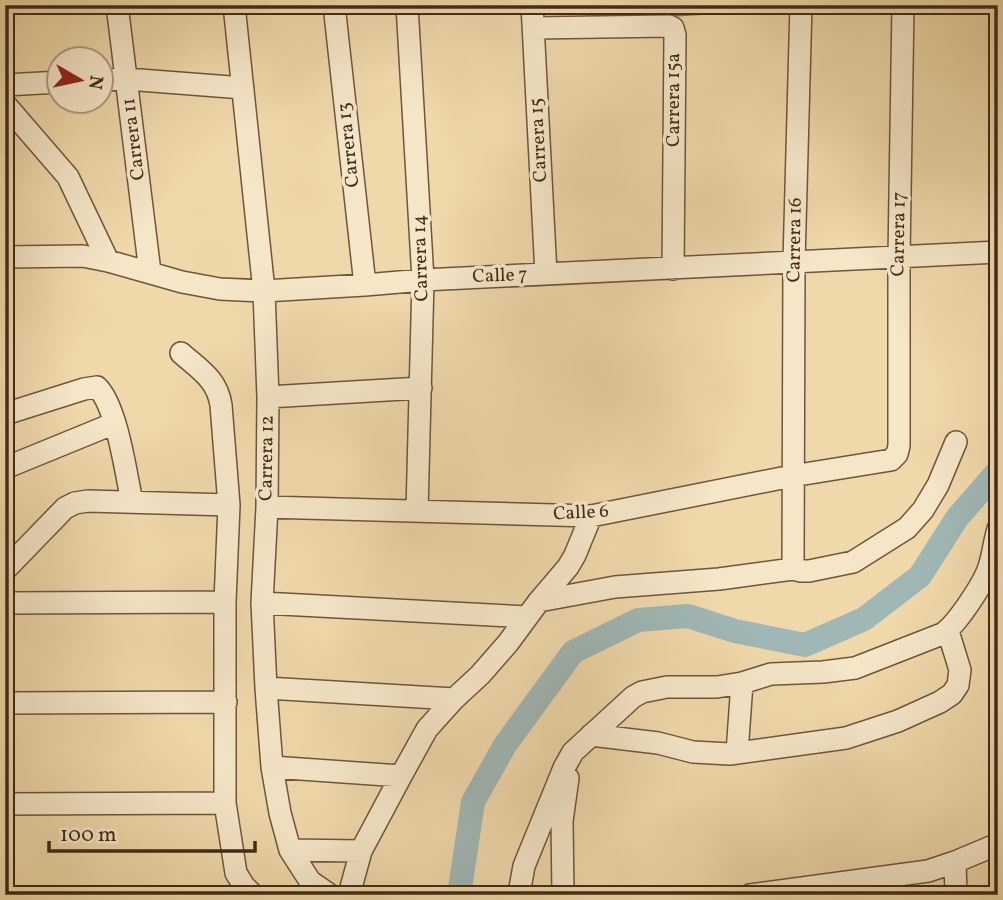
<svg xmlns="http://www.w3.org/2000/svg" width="1003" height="900" viewBox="0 0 1003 900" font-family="Vollkorn,serif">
  <rect width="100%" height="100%" fill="#efd8aa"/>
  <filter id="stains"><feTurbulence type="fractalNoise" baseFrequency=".00286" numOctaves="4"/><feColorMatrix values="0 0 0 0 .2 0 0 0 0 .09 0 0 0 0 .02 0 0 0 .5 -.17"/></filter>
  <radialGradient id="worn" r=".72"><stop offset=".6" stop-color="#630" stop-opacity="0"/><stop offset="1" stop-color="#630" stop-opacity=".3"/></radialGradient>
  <path fill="#b7bf8a" stroke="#7d7550" stroke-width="2" d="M587,5H732L733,12L588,21Z"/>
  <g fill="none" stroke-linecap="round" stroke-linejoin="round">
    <path stroke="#9fb7b5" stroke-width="24" d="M459,895L473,802L505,745L573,652L638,620L688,616L735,631L805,645L864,619L920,576L957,518L998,471"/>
    <defs>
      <path id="minor" d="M117,5L150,272
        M234,5L264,291L268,397L267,507L262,603L266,688L272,767L280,813L290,850L310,881L330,895
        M334,5L365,285
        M407,5L423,280L417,511
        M532,5L546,274
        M534,28L669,26L673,28L675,35L673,269
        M102,80L127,79L243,88
        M5,85L60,82
        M5,104L68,177L108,261
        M5,257L83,256L108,261L182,282L220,289L264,291L365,285L423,280L998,252
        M181,353C200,370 217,379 221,405L229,505L225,602V803L236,873L244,886L253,895
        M268,397L421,388
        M5,414L84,389L97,387C117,406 126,474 132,502
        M5,468L115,423
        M267,507L591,516L792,476L891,460L897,454L899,446V257L903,5
        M793,569L801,571H809L853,562L907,528L923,510L938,485L956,442
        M5,570L65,508L75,503L88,501L229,505
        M539,601L615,587L719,579L793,569L794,262L801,5
        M5,603L225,602
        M262,603L527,617
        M266,688L454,699
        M5,703L226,702
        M591,735L658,743L693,752L730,754L846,738L898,721L940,702L952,694L958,685L960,670L948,631
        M737,753L742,683
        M272,767L401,776
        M5,804L225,803
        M290,850L361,851
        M955,862L956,895
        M349,895L361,851L401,776L427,729L454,699L480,675L508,643L539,601L568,567L575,555L591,516
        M521,895L520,888L524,866L564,768L573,752L633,697L642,692L667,687H717L742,683L771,674L823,672L855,668L942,634C956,626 984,583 989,567C993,555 994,542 998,529
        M563,895L562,821L568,778
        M750,895L928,871L955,862L998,844"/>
    </defs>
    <use href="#minor" stroke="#6e563c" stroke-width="24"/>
    <use href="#minor" stroke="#f5e6c8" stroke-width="21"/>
  </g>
  <g text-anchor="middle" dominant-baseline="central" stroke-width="7" stroke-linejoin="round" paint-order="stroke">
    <g font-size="19" fill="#432b17" stroke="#f5e6c8">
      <text transform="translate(674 100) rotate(-90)">Carrera 15a</text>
      <text transform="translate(134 139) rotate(-97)">Carrera 11</text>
      <text transform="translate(539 140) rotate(-93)">Carrera 15</text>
      <text transform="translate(349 145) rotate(-96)">Carrera 13</text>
      <text transform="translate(899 234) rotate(-89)">Carrera 17</text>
      <text transform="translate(795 240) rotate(-89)">Carrera 16</text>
      <text transform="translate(421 258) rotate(-92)">Carrera 14</text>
      <text transform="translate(500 276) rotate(-2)">Calle 7</text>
      <text transform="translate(267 458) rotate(-89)">Carrera 12</text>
      <text transform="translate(581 513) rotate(-3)">Calle 6</text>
    </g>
  </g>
  <rect width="1003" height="900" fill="none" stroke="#efd8aa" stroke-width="28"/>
  <rect x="7" y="7" width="989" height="886" fill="none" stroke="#432b17" stroke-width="3.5"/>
  <rect x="14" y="14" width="975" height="872" fill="none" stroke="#432b17" stroke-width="2"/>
  <g transform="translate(80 80) rotate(99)"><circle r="33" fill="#f5e6c8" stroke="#ae9b81" stroke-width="2"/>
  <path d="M0-5L12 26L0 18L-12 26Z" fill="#8f2418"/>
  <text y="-10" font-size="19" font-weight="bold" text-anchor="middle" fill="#432b17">N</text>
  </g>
  <path d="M49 841v10h206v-10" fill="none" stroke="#432b17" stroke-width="3.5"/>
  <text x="60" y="841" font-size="21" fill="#432b17" stroke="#f5e6c8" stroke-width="5" paint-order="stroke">100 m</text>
  <rect width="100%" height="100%" filter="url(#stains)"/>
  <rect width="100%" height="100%" fill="url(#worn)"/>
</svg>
